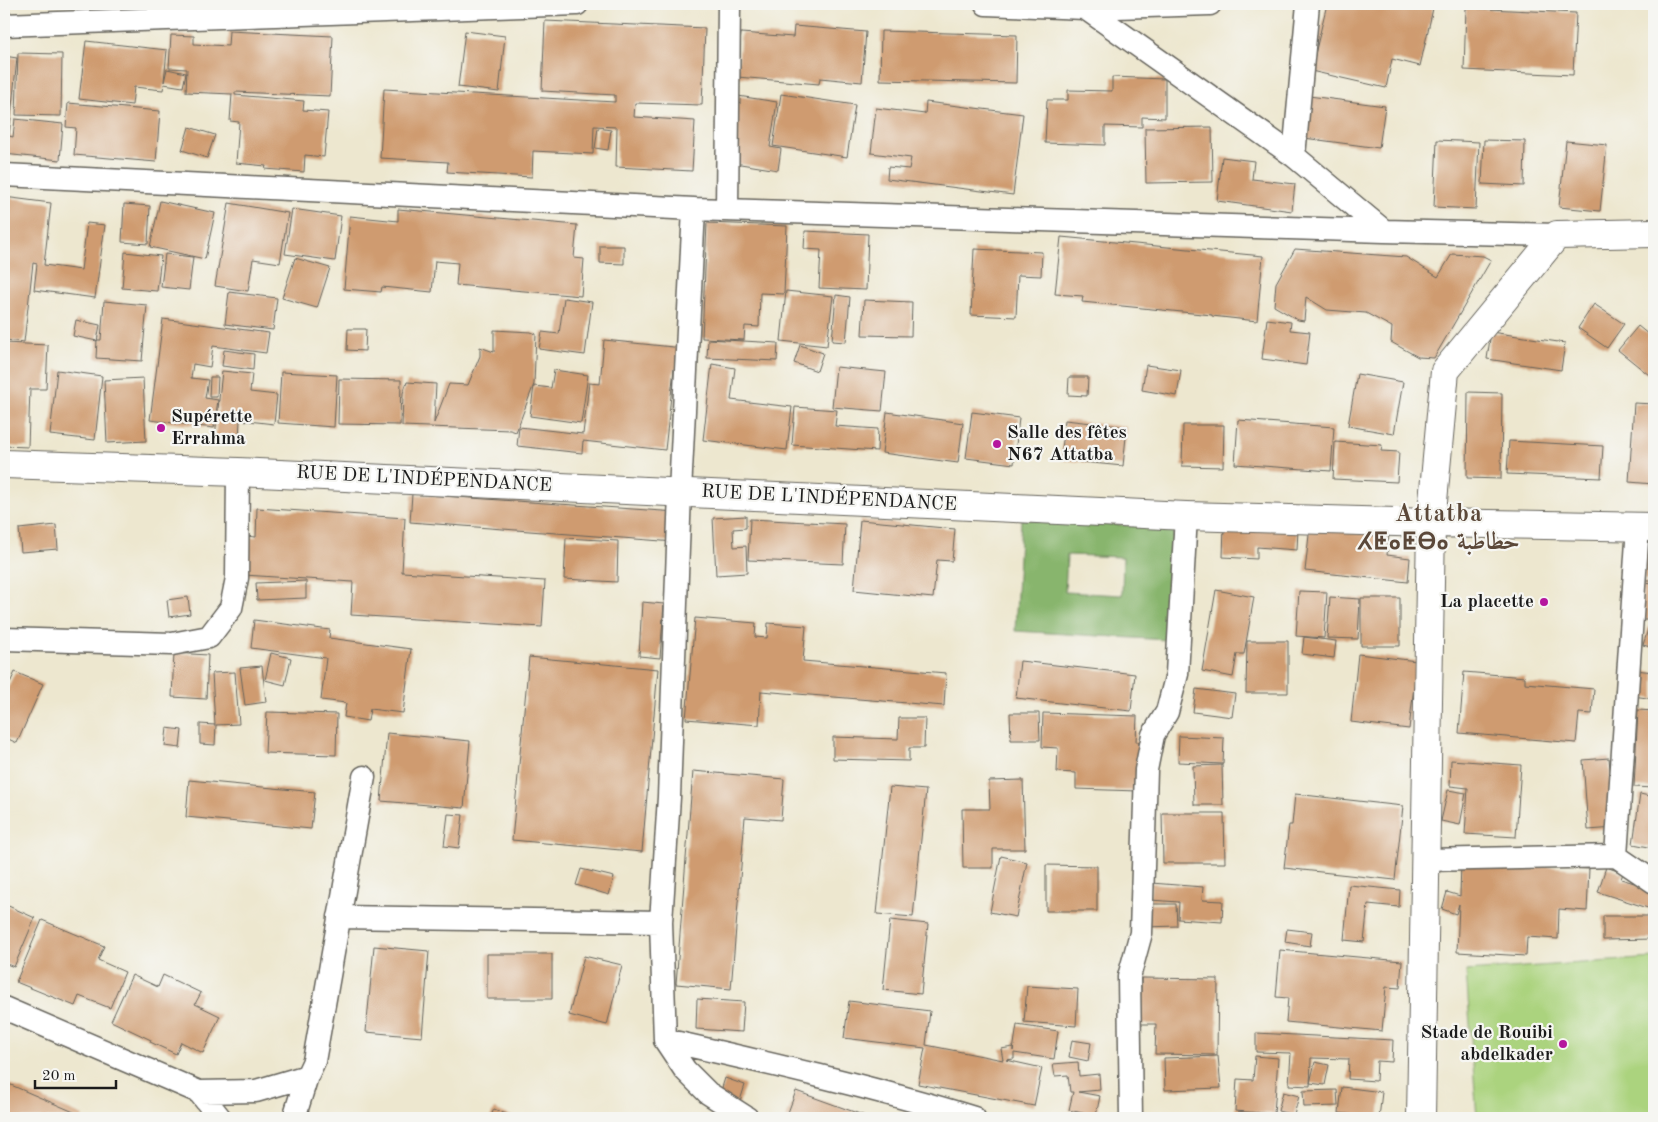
<svg xmlns="http://www.w3.org/2000/svg" width="1658" height="1122" viewBox="0 0 1658 1122" font-family="'Old Standard TT',Amiri,'Noto Sans Tifinagh',serif">
  <rect width="100%" height="100%" fill="#f6f6f2"/>
  <filter id="ink" filterUnits="userSpaceOnUse"><feTurbulence type="fractalNoise" baseFrequency=".02" numOctaves="2"/><feDisplacementMap in="SourceGraphic" scale="10" xChannelSelector="R" yChannelSelector="G"/><feConvolveMatrix kernelMatrix="1 2 1 2 8 2 1 2 1" color-interpolation-filters="sRGB"/></filter>
  <filter id="wash" filterUnits="userSpaceOnUse"><feTurbulence type="fractalNoise" baseFrequency=".0096" numOctaves="4" result="noise"/><feDisplacementMap in="SourceGraphic" scale="20" xChannelSelector="R" yChannelSelector="G"/><feGaussianBlur stdDeviation="1.12" result="paint"/><feColorMatrix in="noise" values="0 0 0 0 0 0 0 0 0 0 0 0 0 0 0 0 0 1.4 0 .05"/><feComposite in="paint" operator="in"/></filter>
  <g filter="url(#wash)">
    <rect width="100%" height="100%" fill="#ede7cf"/>
    <path fill="#abd37e" stroke="#64784d" d="M1654,958V1118H1477L1466,971Z"/>
    <path fill="#88b56d" stroke="#526844" fill-rule="evenodd" d="M1021,519L1174,528L1167,640L1015,631ZM1067,555L1123,557L1122,595L1065,592Z"/>
    <g id="blocks">
      <path fill="#cf9b70" d="M1327,4H1434L1420,66L1392,59L1386,88L1311,71Z
        M1466,8L1576,13L1573,75L1464,70Z
        M545,21L705,28L702,105L635,103L634,117L695,121L692,171L616,167L617,127L594,126L593,154L533,151L532,177L447,172L448,162L380,158L384,89L615,102V95L542,91Z
        M794,26L866,32L862,82L820,78L819,84L737,77L741,33L793,37Z
        M229,31L333,36L330,96L235,92V95L304,101L303,110L328,112L324,157L305,155L304,172L265,169L266,166L236,163L239,122L230,121L232,94L186,92L187,69L169,68L171,35L194,36V44L228,46Z
        M465,31L505,36L499,92L458,87Z
        M881,31L1017,35L1016,83L880,80Z
        M86,41L167,50L164,82L167,69L186,73L183,87L164,84L163,90L134,87L132,105L79,99Z
        M18,53L62,54L61,116L16,115Z
        M4,56L17,58L9,136L13,137L15,119L63,124L60,160L4,154Z
        M1112,77L1165,79V118L1142,117V127L1105,126V145L1045,143L1047,100H1068V90L1112,91Z
        M781,94L855,105L847,157L773,146Z
        M738,96L777,102L770,147L781,149L778,170L728,162Z
        M1309,96L1385,106L1379,148L1304,138Z
        M926,102L1023,114L1013,195L887,179L888,167L909,169L911,158L871,153L876,108L925,114Z
        M68,103L160,111L156,162L74,155L76,128L66,127Z
        M189,127L215,135L207,158L182,150Z
        M1212,127L1213,182L1146,183L1145,128Z
        M598,128L611,130L608,150L595,148Z
        M1437,140L1479,142L1476,209L1434,207Z
        M1484,140L1525,141L1524,186L1482,184Z
        M1566,141L1607,145L1600,211L1559,207Z
        M1222,157L1254,161L1252,179L1295,184L1292,211L1217,201Z
        M4,197L51,203L44,265L81,270L87,223L105,225L95,298L34,290L37,264L33,263L24,342L4,340Z
        M160,201L215,213L205,259L150,247Z
        M229,203L288,213L280,263L253,259L248,291L215,286Z
        M124,204L150,206L148,244L122,242Z
        M292,209L341,216L335,261L285,254Z
        M398,209L577,225L574,258L584,259L581,296L456,285L458,263L435,261L432,292L382,287L381,292L344,289L350,216L398,221Z
        M707,223L787,226L784,294L760,293L759,327L745,326L744,340L702,338Z
        M805,231L868,234L866,290L819,288L821,250L804,249Z
        M1061,237L1263,256L1257,321L1212,316V315L1082,302L1083,296L1055,294Z
        M600,246H624V264L600,263Z
        M974,249L1042,252L1041,276L1018,275L1016,317L971,315Z
        M1295,249L1406,257L1438,277L1452,254L1483,256L1491,260L1434,358L1418,357L1391,342L1392,327L1366,313L1327,310L1306,297L1304,321L1298,320L1274,306L1276,283Z
        M125,252L161,256L157,291L122,288Z
        M165,254L193,257L189,290L161,287Z
        M295,258L330,268L317,308L282,298Z
        M786,291L833,296L827,346L781,341Z
        M229,292L277,298L273,330L225,324Z
        M836,295L850,297L846,342L832,341Z
        M564,298L592,302L585,355L539,349L542,332L559,334Z
        M864,300L912,302L911,336L862,335Z
        M104,301L147,305L142,361L96,358L97,340H101Z
        M1594,304L1624,324L1607,348L1578,328Z
        M163,319L269,333L266,353L213,346L210,367L193,364L191,378L208,380L205,398L218,400L214,428L150,420Z
        M1267,319L1291,322L1290,330L1310,332L1306,365L1262,359Z
        M76,320L100,325L97,341L73,336Z
        M1638,326L1654,339V379L1618,350Z
        M348,329H366L365,351L347,350Z
        M494,330L531,332L536,334L534,384L516,432L510,430L402,426L403,393L407,382L436,384L434,423L449,384L468,385L480,356V347L494,352Z
        M1491,332L1565,343L1561,370L1487,359Z
        M708,339L778,343L777,361L707,358Z
        M604,340L683,348L681,369H674L665,450L583,441L582,453L517,446L519,427L583,434L589,383L600,384Z
        M4,343L48,345L46,389H30L28,447L4,446Z
        M800,345L823,353L817,371L794,363Z
        M224,350L254,354L253,370L222,366Z
        M712,364L735,368L731,400L792,407L787,450L703,440Z
        M1146,365L1181,370L1177,396L1142,390Z
        M836,367L886,372L882,411L832,407Z
        M57,370L102,376L95,440L50,435Z
        M554,370L588,375L581,423L530,416L534,386L551,388Z
        M222,371L252,374L250,392L277,395L274,424L240,420L239,439L215,437Z
        M281,372L337,375L334,427L278,423Z
        M1357,374L1403,382L1394,434L1348,426Z
        M210,377H218L217,397H209Z
        M1069,377H1088L1087,396L1068,395Z
        M143,378L146,441L107,443L104,380Z
        M339,379L401,380L400,425L338,424Z
        M1468,392L1502,393L1501,479L1467,478Z
        M1634,403L1654,404V484L1629,482Z
        M795,407L837,410L835,426L878,429L877,451L792,445Z
        M887,412L963,423L958,463L882,453Z
        M972,412L1019,418L1014,464L966,458Z
        M1065,420L1127,427L1123,466L1061,460Z
        M1238,420L1334,427L1331,471L1235,464Z
        M1183,425H1224L1223,467L1182,466Z
        M1509,441L1603,446L1601,478L1507,474Z
        M1335,442L1382,445L1381,451L1399,452L1397,482L1333,479Z
        M412,494L677,512L675,542L410,522Z
        M257,508L405,518L402,572L545,581L542,627L351,615L353,582L244,575L246,536L256,537Z
        M746,516V528L733,529L734,547L746,546L747,573L716,575L713,518Z
        M750,519L845,524L843,564L748,560Z
        M860,520L955,529L952,561L937,560L933,598L854,590Z
        M56,525L58,549L21,552L19,529Z
        M1224,525L1298,529L1297,550L1257,547V559L1223,557Z
        M1310,526L1389,534L1387,555L1410,558L1408,582L1305,571Z
        M566,538L618,541L617,582L564,579Z
        M1643,542H1654V580H1644Z
        M306,581V598L257,600L256,583Z
        M1643,583L1654,584V648L1643,645L1651,620H1641Z
        M1216,590L1254,597L1244,654H1237L1233,677L1202,671Z
        M1299,591L1327,592L1324,638L1296,636Z
        M188,597L190,614L169,617L167,600Z
        M1330,597L1360,599L1358,639L1327,638Z
        M1361,598H1400V646H1361Z
        M642,602L664,604L660,658L639,656Z
        M695,618L756,623L755,637L767,638L768,623L806,626L803,661L946,673L944,706L761,691L759,725L686,719Z
        M254,620L330,630L329,638L411,649L403,713L370,709L368,721L344,717L346,703L321,700L326,658L251,648Z
        M1304,637L1336,641L1334,658L1302,654Z
        M1247,641H1288V693H1246Z
        M174,653L208,655L206,699L172,697Z
        M271,653L291,658L285,685L265,680Z
        M1358,654L1417,661L1409,729L1351,722Z
        M529,657L658,669L642,852L512,840Z
        M1020,661L1135,674L1131,711L1016,698Z
        M262,666L266,702L245,705L240,668Z
        M1635,670L1654,672V699L1633,696Z
        M15,672L43,684L17,743L4,737V696Z
        M235,672L239,724L216,725L215,745L200,744V724L215,725L212,673Z
        M1464,672L1525,677V683L1594,689L1592,714L1579,713L1576,743L1459,733Z
        M1196,689L1235,694L1232,717L1193,712Z
        M1638,710L1654,711V788L1634,787Z
        M267,712L337,714L336,755L265,753Z
        M1010,713H1039L1040,740H1011Z
        M1043,713L1137,716L1136,742H1139L1138,791L1076,789V773L1057,772L1058,748L1042,747Z
        M899,718H925L924,748H909V761L833,759V737L898,739Z
        M167,728L182,730L180,748L165,746Z
        M387,733L470,741L464,808L381,801Z
        M1179,736L1224,738L1223,764L1178,762Z
        M1609,758L1615,828L1588,830L1583,760Z
        M1451,760L1521,765L1516,837L1465,834L1468,788L1450,786Z
        M1222,765L1223,805H1194L1193,766Z
        M693,771L784,779L781,820L745,817L731,989L676,984Z
        M189,780L315,792L311,829L186,817Z
        M1023,780L1025,849H993V868H963L962,809H990L989,781Z
        M890,787L926,790L913,917L877,914Z
        M1448,790L1466,793L1460,825L1441,821Z
        M1295,794L1403,806L1395,880L1284,868L1289,825H1292Z
        M1640,794L1654,797V848L1633,844Z
        M1162,813H1224L1225,863H1163Z
        M448,814L463,815L459,848L444,846Z
        M1001,856L1027,862L1016,917L990,912Z
        M1461,862L1589,869L1587,911L1559,909L1558,939L1527,937L1526,956L1457,952L1459,904L1456,914L1442,909L1447,892L1460,896Z
        M1046,865L1097,866V911H1046Z
        M1606,867L1623,873L1621,879L1654,889V910L1598,892Z
        M581,869L614,877L609,895L576,885Z
        M1151,883L1203,887L1202,900L1223,901L1222,922L1178,919L1179,902L1150,900Z
        M1349,885L1400,890L1399,907L1368,904L1364,942L1344,940Z
        M4,904L35,918L14,967L4,963Z
        M1145,904H1176L1177,926L1145,927Z
        M1603,916H1654V939L1603,940Z
        M42,920L104,946L98,960L125,972L110,1008L79,996L75,1006L16,982Z
        M890,920L928,924L921,994L883,990Z
        M1287,929L1312,932L1310,946L1285,942Z
        M374,946L429,951L422,1037L366,1032Z
        M1280,950L1402,961L1400,988L1386,987L1382,1031L1286,1022L1288,998L1276,997Z
        M487,954H552V999H487Z
        M584,956L622,965L607,1025L569,1015Z
        M132,975L158,987L163,975L201,993L195,1004L220,1016L203,1053L181,1042L176,1054L150,1042L151,1040L111,1021Z
        M1141,978L1218,979L1217,1055L1155,1054L1156,1024H1140Z
        M1027,986L1078,989L1076,1026L1024,1022Z
        M697,999L744,1002L742,1032L696,1029Z
        M849,1001L930,1011L926,1045L1003,1060L1001,1049L1013,1047V1051L1017,1025L1058,1031L1054,1059L1014,1053V1059L1006,1060L1042,1068L1034,1106L918,1084L925,1048L844,1038Z
        M1256,1033L1393,1040L1392,1062L1377,1061L1376,1081L1348,1079L1349,1059L1311,1058L1310,1086L1289,1085L1291,1053L1256,1052Z
        M1072,1040L1091,1043L1088,1061L1069,1057Z
        M1218,1056L1221,1088L1165,1090L1164,1058Z
        M1255,1056L1278,1058L1274,1114L1235,1111L1237,1079L1253,1080Z
        M1078,1062L1079,1076L1099,1074L1100,1090L1078,1092L1100,1096L1096,1116L1069,1110L1073,1092H1070L1068,1075L1055,1076L1053,1064Z
        M1315,1062L1329,1065L1325,1085L1310,1083Z
        M725,1078L745,1085L739,1104L719,1097Z
        M4,1082L83,1116L82,1118H4Z
        M1342,1087L1382,1092L1379,1118L1339,1113Z
        M1337,1090L1338,1106L1304,1107L1303,1091Z
        M796,1091L871,1118H786Z
        M1283,1092L1299,1096L1294,1115L1278,1111Z
        M494,1109L516,1118H490Z"/>
    </g>
  </g>
  <g filter="url(#ink)">
    <use href="#blocks" fill-opacity="0" stroke="#65635b" stroke-width="1"/>
    <g fill="none" stroke-linecap="round" stroke-linejoin="round">
      <defs>
        <path id="street" d="M986,4L1085,8L1294,156L1384,231
          M1085,8L1210,4
          M4,25L577,4
          M1294,156L1308,4
          M4,175L694,209L1384,231L1557,235
          M694,209L680,492L669,797L661,922L665,1040L685,1070L708,1093L747,1118
          M727,209L729,4
          M4,639L172,644L209,637L231,608L237,578L238,472
          M1616,856L1638,526
          M1426,860L1616,856L1654,882
          M339,917L661,922
          M4,1008L199,1092L220,1118
          M665,1040C768,1063 872,1087 974,1118
          M199,1092L256,1091L307,1076
          M294,1118L307,1076L314,1061L364,777
          M1131,1118L1129,977L1141,933L1146,770L1153,735L1167,712L1177,674L1186,516"/>
        <path id="secondary" d="M4,464L238,472L1186,516L1431,523L1654,527
          M1421,1118L1431,523L1445,371L1557,235L1654,233"/>
      </defs>
      <use href="#street" stroke="#65635b" stroke-width="25"/>
      <use href="#secondary" stroke="#65635b" stroke-width="30"/>
      <use href="#street" stroke="#fff" stroke-width="22"/>
      <use href="#secondary" stroke="#fff" stroke-width="28"/>
    </g>
  </g>
  <g fill="#b5179e" stroke="#f6f6f2" stroke-width="2">
    <circle cx="161" cy="428" r="5"/>
    <circle cx="997" cy="444" r="5"/>
    <circle cx="1544" cy="602" r="5"/>
    <circle cx="1563" cy="1044" r="5"/>
  </g>
  <g text-anchor="middle" dominant-baseline="central" stroke-width="4.5" stroke-linejoin="round" paint-order="stroke">
    <g font-size="19" font-weight="bold" fill="#1c1c1c" stroke="#f6f6f2" text-anchor="start">
      <text x="171" y="417">Supérette<tspan x="171" dy="22">Errahma</tspan></text>
      <text x="1007" y="433">Salle des fêtes<tspan x="1007" dy="22">N67 Attatba</tspan></text>
      <text x="1534" y="602" text-anchor="end">La placette</text>
      <text x="1553" y="1033" text-anchor="end">Stade de Rouibi<tspan x="1553" dy="22">abdelkader</tspan></text>
    </g>
    <g font-size="19" fill="#1c1c1c" stroke="#f6f6f2">
      <text transform="translate(424 480) rotate(3)">RUE DE L'INDÉPENDANCE</text>
      <text transform="translate(829 499) rotate(3)">RUE DE L'INDÉPENDANCE</text>
    </g>
    <g font-size="24" font-weight="bold" letter-spacing="1" fill="#5b4839" stroke="#f6f6f2">
      <text x="1439" y="515">Attatba<tspan x="1439" dy="28">ⵃⵟⴰⵟⴱⴰ حطاطبة</tspan></text>
    </g>
  </g>
  <rect width="1658" height="1122" fill="none" stroke="#f6f6f2" stroke-width="20"/>
  <path d="M35 1080v8h81v-8" fill="none" stroke="#1c1c1c" stroke-width="2.5"/>
  <text x="42" y="1080" font-size="15" fill="#1c1c1c" stroke="#f6f6f2" stroke-width="4" paint-order="stroke">20 m</text>
</svg>
